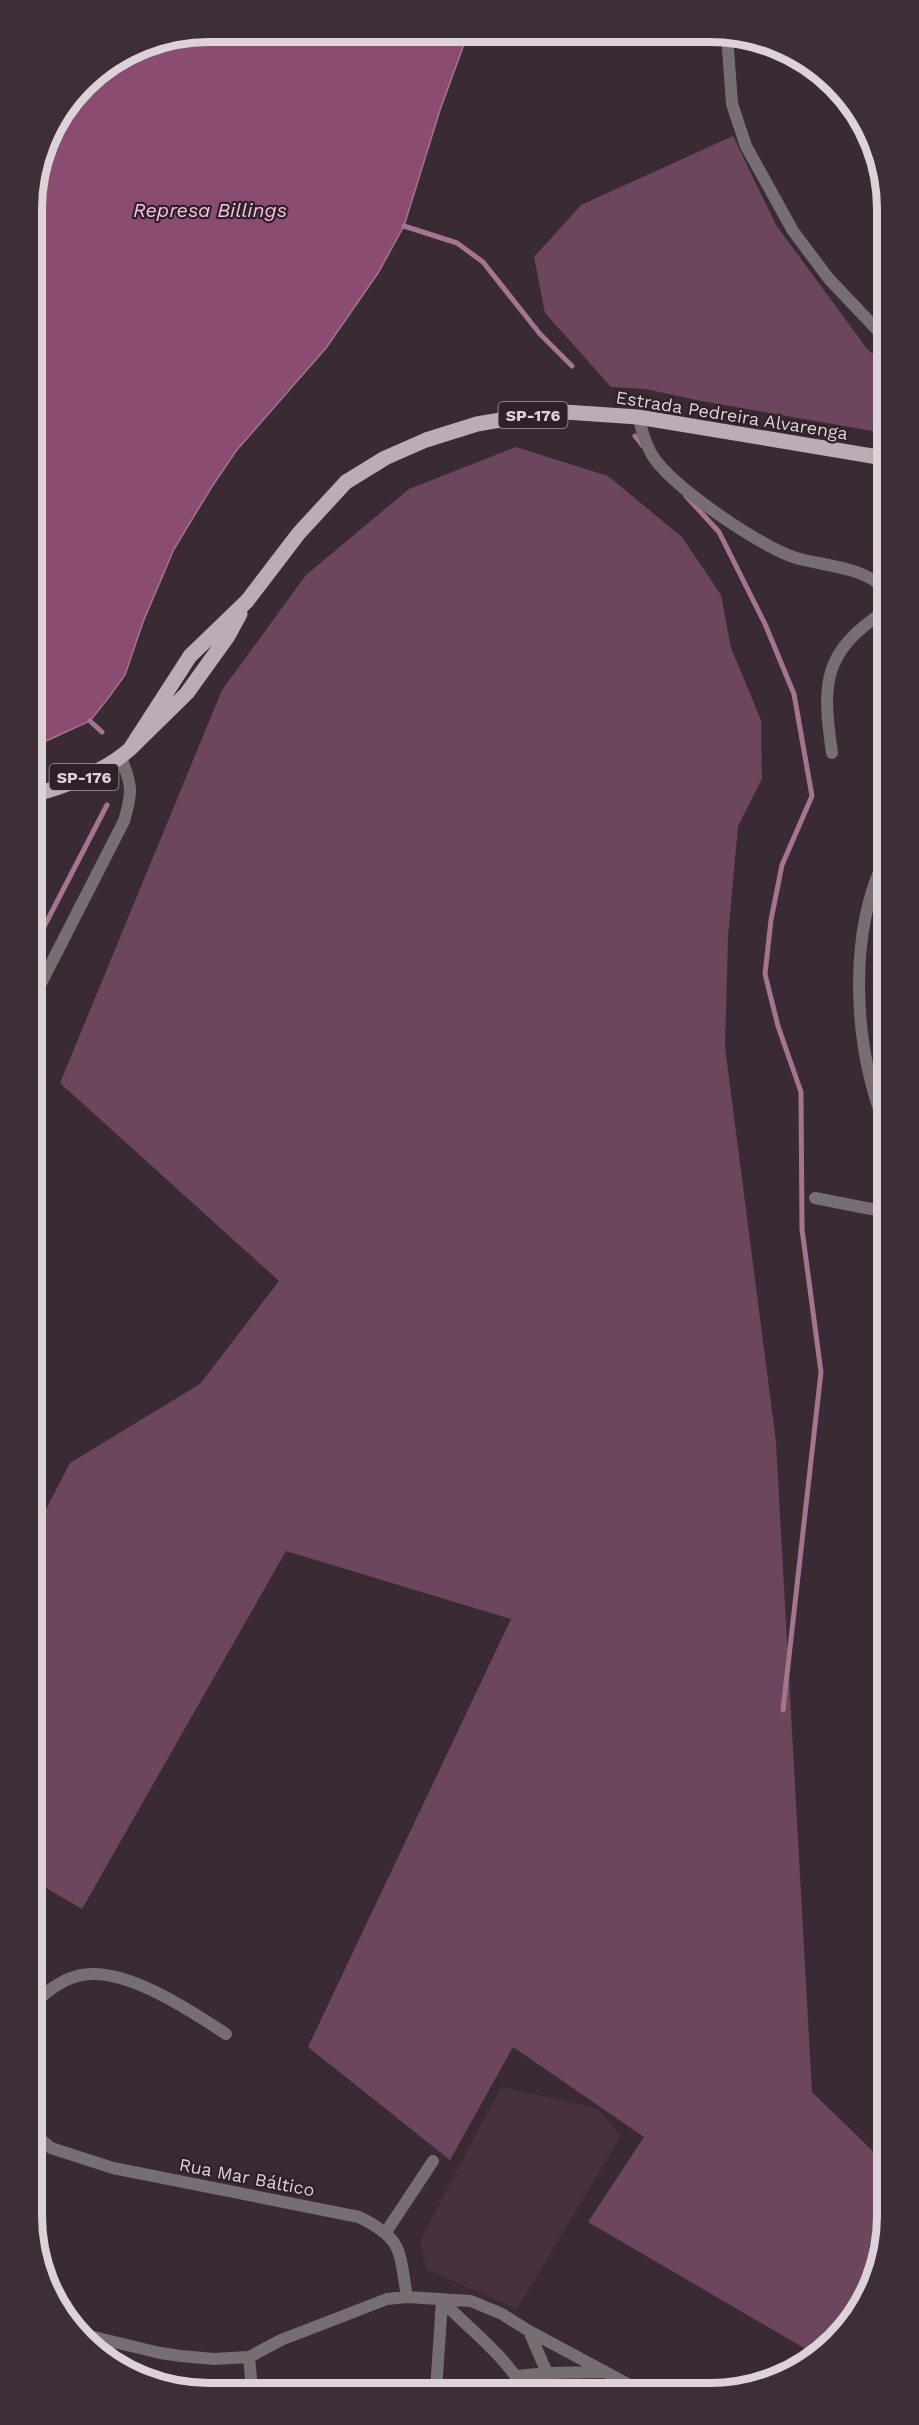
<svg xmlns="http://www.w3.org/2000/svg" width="919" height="2425" viewBox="0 0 919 2425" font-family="'Work Sans',sans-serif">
  <rect width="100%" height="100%" fill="#3a2a33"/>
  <path fill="#47313e" d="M501,2087L596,2108L621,2136L517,2309L426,2269L420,2241Z"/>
  <path fill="#6b465c" d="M733,136L776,225L868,350L884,362V433L701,401L645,389L611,387L545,313L534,257L581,205Z
    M516,447L608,476L682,537L721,595L731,648L761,720L762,779L738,826L728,937L725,1047L776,1442L812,2092L887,2165V2227L874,2284L844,2333L816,2355L588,2222L644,2137L513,2047L450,2160L308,2047L511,1619L286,1551L82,1909L34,1881V1532L70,1463L200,1384L279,1281L60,1083L222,690L306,575L409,489Z"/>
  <path fill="#8b4c72" stroke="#a47491" stroke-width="1.5" d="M209,32L471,33L463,47L440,110L404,226L378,273L326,348L236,451L211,488L174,549L143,622L125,675L109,697L90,721L33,747L32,197L50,130L92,76L141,45Z"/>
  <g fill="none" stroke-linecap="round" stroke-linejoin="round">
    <path stroke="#a47491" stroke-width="5" d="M404,226L457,243L483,262L540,334L572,366
      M635,436L643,446
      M686,496L719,532L765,624L794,694L812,796L782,865L771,920L765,974L778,1026L801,1092L802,1229L821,1372L783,1710
      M90,721L102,732
      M33,948L107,805"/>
    <path stroke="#776e73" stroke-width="12" d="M727,35L732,104L746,146L793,231L829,279L884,337
      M728,38L747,36
      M638,417C642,430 645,443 652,455C672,487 761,547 796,558C824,566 866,567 885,590
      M832,753C822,684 822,652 885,611
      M885,858C847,937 854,1046 885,1126
      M33,999L124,821C133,790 132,787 121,757
      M815,1198L871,1209H886
      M35,2003C48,1990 65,1978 82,1975C126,1967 191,2011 226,2034
      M35,2135L51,2148L113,2168L359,2217C404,2239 399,2251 407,2297
      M386,2232L433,2161
      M442,2301C471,2330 503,2354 525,2390
      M529,2331L547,2373L551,2390
      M77,2333L160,2353L181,2356L214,2359L249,2357L281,2340L387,2299L407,2297L471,2301L502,2314L529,2331L639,2390
      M249,2357L252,2390
      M517,2376L547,2373L605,2372
      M436,2390L442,2301"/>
    <path stroke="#bdacb5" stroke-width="15" d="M130,749L190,656L247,601L299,533L346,482L385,458L426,440L477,424L524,416L565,412L638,417L884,458
      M33,795C66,786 104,772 130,749L187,693L228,636L240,614"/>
  </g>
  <g text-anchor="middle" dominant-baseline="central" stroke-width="4.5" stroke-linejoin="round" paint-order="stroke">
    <g fill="#2f2029" stroke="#a99da4" stroke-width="1.5">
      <rect x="498.5" y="402" width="69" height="26" rx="4.5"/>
      <rect x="49.5" y="764" width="69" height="26" rx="4.5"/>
    </g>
    <g font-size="16" font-weight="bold" fill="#ddd2d8">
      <text x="533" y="415">SP-176</text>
      <text x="84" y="777">SP-176</text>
    </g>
    <g font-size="18" fill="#ddd2d8" stroke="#2f2029">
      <text transform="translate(732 415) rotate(9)">Estrada Pedreira Alvarenga</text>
      <text transform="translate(247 2177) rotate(11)">Rua Mar Báltico</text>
    </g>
    <g font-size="20" font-style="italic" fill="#fac1e1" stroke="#2f2029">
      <text x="210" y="210">Represa Billings</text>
    </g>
  </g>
  <path d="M0 0H919V2425H0ZM209 42H710A167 167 0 0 1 877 209V2216A167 167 0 0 1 710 2383H209A167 167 0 0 1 42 2216V209A167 167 0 0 1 209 42Z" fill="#3d2e37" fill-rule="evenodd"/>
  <path fill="none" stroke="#ddd2d8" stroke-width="8" d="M209 42H710A167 167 0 0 1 877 209V2216A167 167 0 0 1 710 2383H209A167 167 0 0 1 42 2216V209A167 167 0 0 1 209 42Z"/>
</svg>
